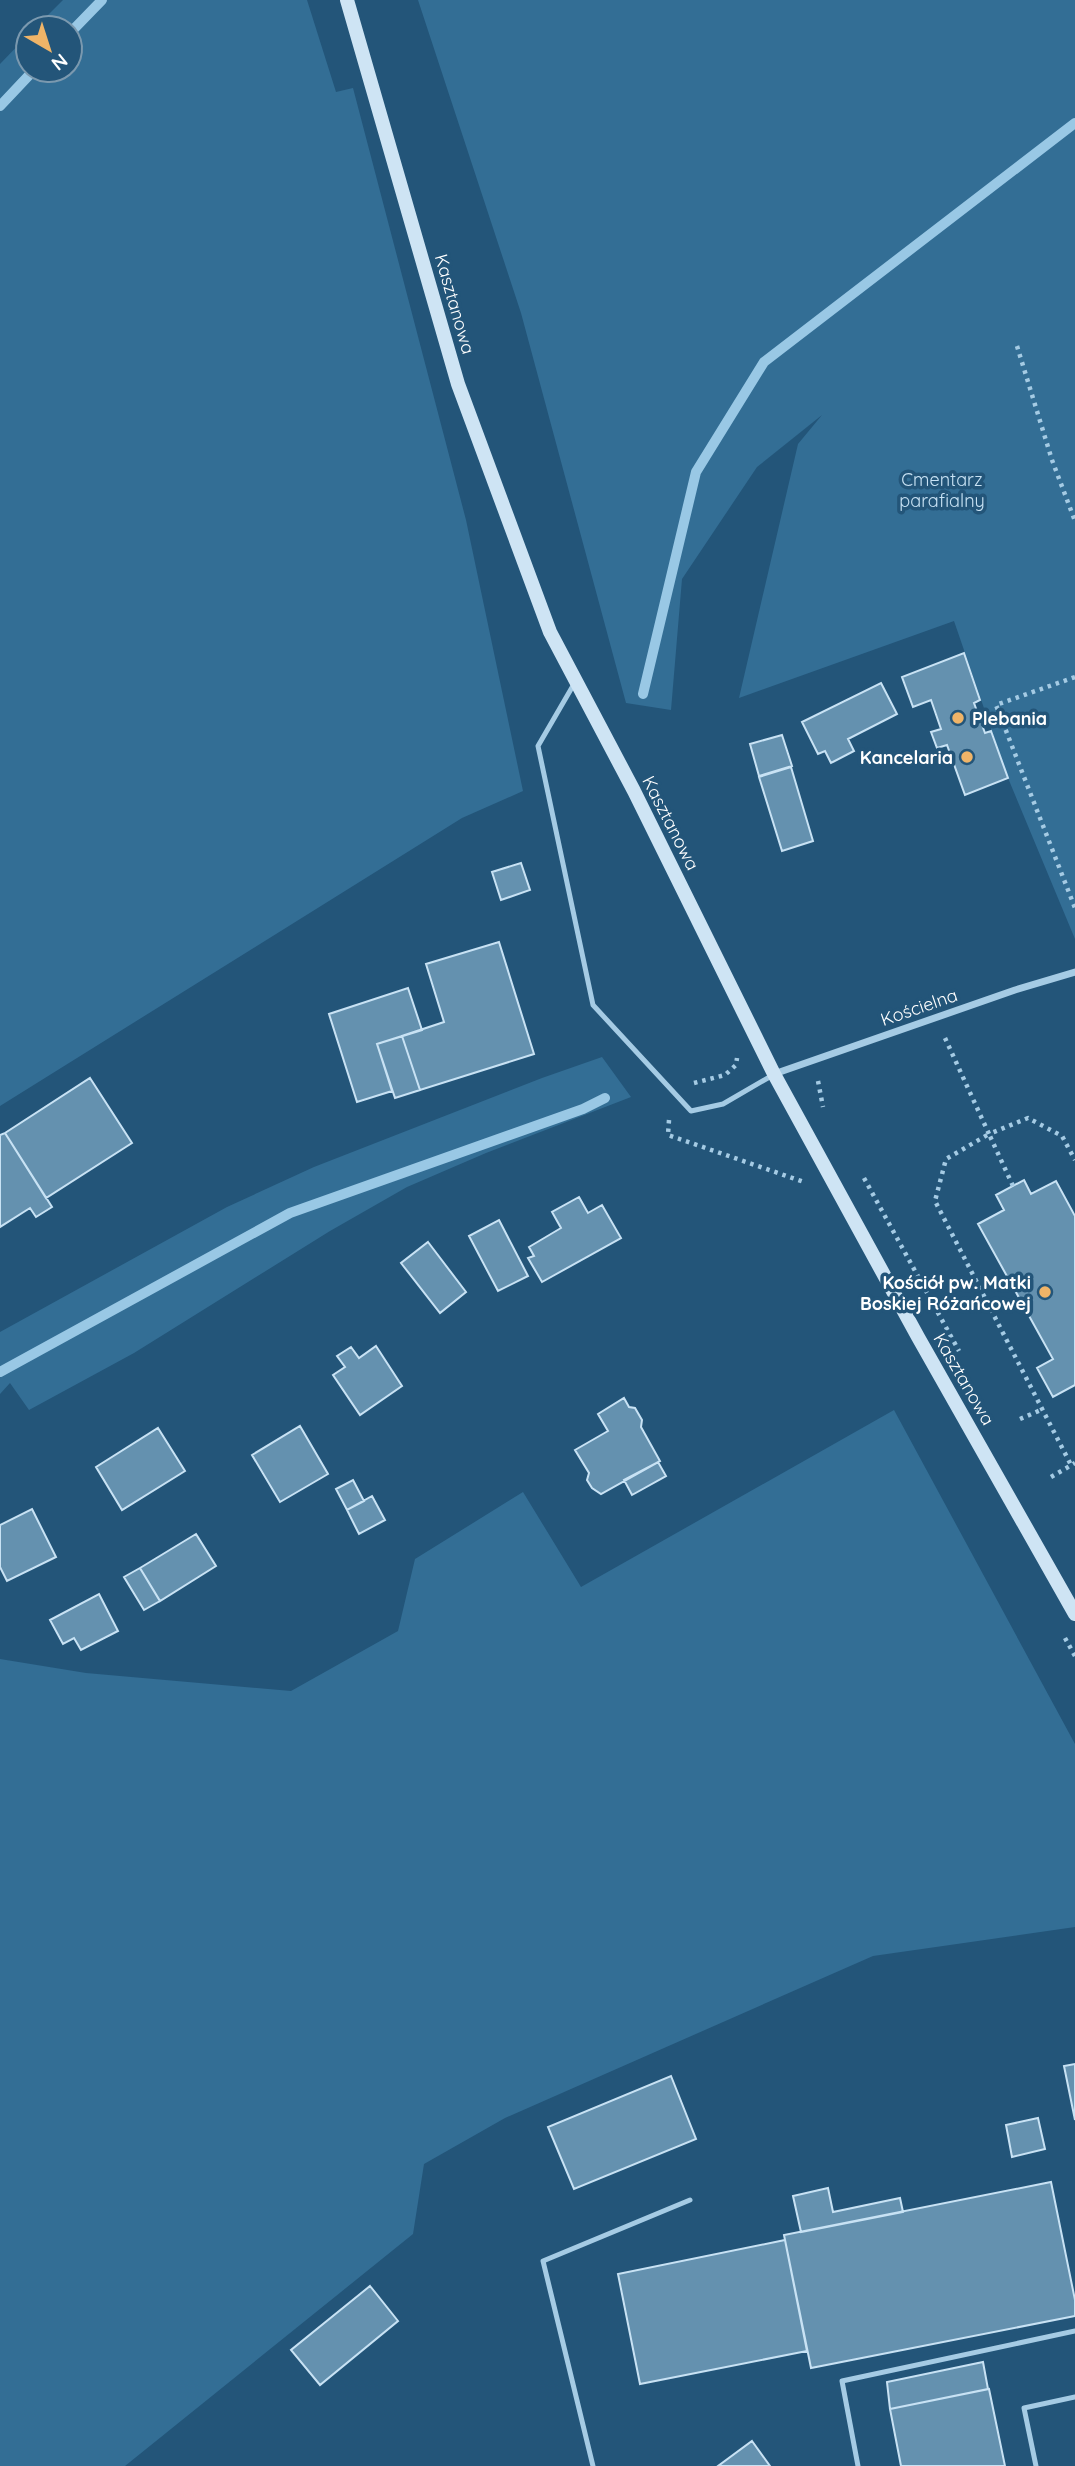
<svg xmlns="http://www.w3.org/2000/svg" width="1075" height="2466" viewBox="0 0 1075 2466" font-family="Quicksand,sans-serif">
  <rect width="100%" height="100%" fill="#235579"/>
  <path fill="#336e95" d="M63,0H307L336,92L353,88L466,520L523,791L462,818L0,1106V64L28,35V70H70V28H35Z
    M418,0H1075V939L1008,778L954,621L739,698L798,444L822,415L757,467L682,579L671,710L626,703L521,313Z
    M602,1057L631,1097L486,1153L407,1187L330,1231L134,1353L29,1410L10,1383L0,1394V1332L227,1207L314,1167L542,1078Z
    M894,1410L1075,1744V1927L873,1956L505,2118L424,2164L413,2234L125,2466H0V1659L86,1673L291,1691L398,1631L415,1559L523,1492L581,1587Z"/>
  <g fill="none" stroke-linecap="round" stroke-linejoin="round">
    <path stroke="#99c8e5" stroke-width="10" d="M70,33L102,0
      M0,106L34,70
      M643,694L696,472L764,362L1075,123
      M0,1372L290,1213L583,1109L605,1098"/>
  </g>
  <path fill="#6491af" stroke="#c8e2f4" stroke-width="2" d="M964,653L980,700L974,703L985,733L991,731L1008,778L965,795L947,745L937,748L931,732L941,729L931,700L913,707L902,677Z
    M881,683L897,714L848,739L854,751L831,763L825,751L818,754L802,722Z
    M782,735L792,766L759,776L750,744Z
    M791,767L813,841L782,851L759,777Z
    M521,863L530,890L501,900L492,872Z
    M499,942L534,1054L420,1090L402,1036L444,1022L426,964Z
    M408,988L422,1030L377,1044L392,1091L357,1102L329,1014Z
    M402,1036L420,1090L395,1098L377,1044Z
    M90,1078L132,1143L46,1198L5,1133Z
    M5,1133L52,1207L36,1217L30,1208L0,1227V1135Z
    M1024,1180L1031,1194L1056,1181L1075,1216V1385L1053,1397L1037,1368L1053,1359L978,1224L1004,1210L996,1195Z
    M579,1197L588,1213L602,1205L621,1238L542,1282L528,1258L534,1256L529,1247L561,1228L552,1212Z
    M499,1220L528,1276L498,1291L469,1236Z
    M428,1242L466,1292L440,1313L401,1263Z
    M376,1346L402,1386L360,1415L333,1375L345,1367L337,1356L351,1347L359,1358Z
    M624,1398L629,1407L635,1408L642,1420L641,1427L660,1461L601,1494L592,1488L587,1480L589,1473L575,1450L608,1431L598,1414Z
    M300,1426L328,1474L280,1502L252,1455Z
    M158,1428L185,1471L122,1510L96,1467Z
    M658,1462L666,1476L632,1495L624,1480Z
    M353,1480L364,1501L347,1510L336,1489Z
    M372,1496L385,1520L359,1534L347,1510Z
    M32,1509L56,1557L7,1581L0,1567V1525Z
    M196,1534L216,1566L160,1601L140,1568Z
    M140,1568L160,1601L144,1610L124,1577Z
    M99,1594L118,1631L81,1650L74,1638L63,1644L50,1620Z
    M1075,2064V2120L1064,2066Z
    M671,2076L696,2139L574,2189L548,2127Z
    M1038,2118L1045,2149L1012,2157L1006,2125Z
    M1051,2182L1075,2300V2316L811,2368L784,2235Z
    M828,2188L833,2212L900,2198L903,2212L801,2232L793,2196Z
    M785,2240L807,2351L640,2384L618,2274Z
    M370,2286L398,2321L320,2385L291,2350Z
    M983,2362L988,2389L890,2409L887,2382Z
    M989,2389L1005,2466H901L890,2409Z
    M752,2441L770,2466H718Z"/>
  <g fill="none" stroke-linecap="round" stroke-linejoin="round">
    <path stroke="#a5cbe4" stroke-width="4.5" stroke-dasharray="3.5 5" stroke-linecap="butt" d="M1017,346L1052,460L1075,521
      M1075,677L996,705L1075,908
      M945,1038L989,1134L1028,1118L1062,1136L1075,1160
      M818,1081L823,1107
      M694,1083L725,1075L736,1065L737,1058
      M669,1120L668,1135L804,1182
      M864,1178L959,1351
      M1013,1186L989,1134L946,1159L935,1201L1071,1465
      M1020,1419L1043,1409
      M1051,1477L1075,1463
      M1065,1638L1075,1656"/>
    <path stroke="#a5cbe4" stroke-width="5" d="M574,684L538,746L593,1005L691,1111L723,1104L773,1075
      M593,2466L543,2261L690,2200
      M858,2466L842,2381L1075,2331
      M1036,2466L1024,2408L1075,2397"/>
    <path stroke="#a5cbe4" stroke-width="7" d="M774,1074L1015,990L1075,972"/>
    <path stroke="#cee4f4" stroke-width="14" d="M347,0L458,384L550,632L634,791L774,1074L918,1337L1075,1614"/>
  </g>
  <g fill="#efb468" stroke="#235579" stroke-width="2.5">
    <circle cx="958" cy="718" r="7"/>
    <circle cx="967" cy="757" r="7"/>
    <circle cx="1045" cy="1292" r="7"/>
  </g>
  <g text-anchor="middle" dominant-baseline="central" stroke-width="7" stroke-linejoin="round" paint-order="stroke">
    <g font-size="18" fill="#fff" stroke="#235579">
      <text transform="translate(455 304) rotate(74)">Kasztanowa</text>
      <text transform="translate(671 823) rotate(63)">Kasztanowa</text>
      <text transform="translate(919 1007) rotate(-19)">Kościelna</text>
      <text transform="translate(964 1379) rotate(60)">Kasztanowa</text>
    </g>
    <g font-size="18" fill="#c8e2f4" stroke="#235579">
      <text x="942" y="479">Cmentarz<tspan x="942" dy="21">parafialny</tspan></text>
    </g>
    <g font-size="18" font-weight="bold" fill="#fff" stroke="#235579" text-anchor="end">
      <text x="972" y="718" text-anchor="start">Plebania</text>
      <text x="953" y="757">Kancelaria</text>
      <text x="1031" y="1282">Kościół pw. Matki<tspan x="1031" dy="21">Boskiej Różańcowej</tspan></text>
    </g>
  </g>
  <g transform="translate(49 49) rotate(141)"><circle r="33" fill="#235579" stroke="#7b99af" stroke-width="2"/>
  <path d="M0-5L12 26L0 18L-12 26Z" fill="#efb468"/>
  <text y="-10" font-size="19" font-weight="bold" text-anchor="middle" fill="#ffffff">N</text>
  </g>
</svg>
